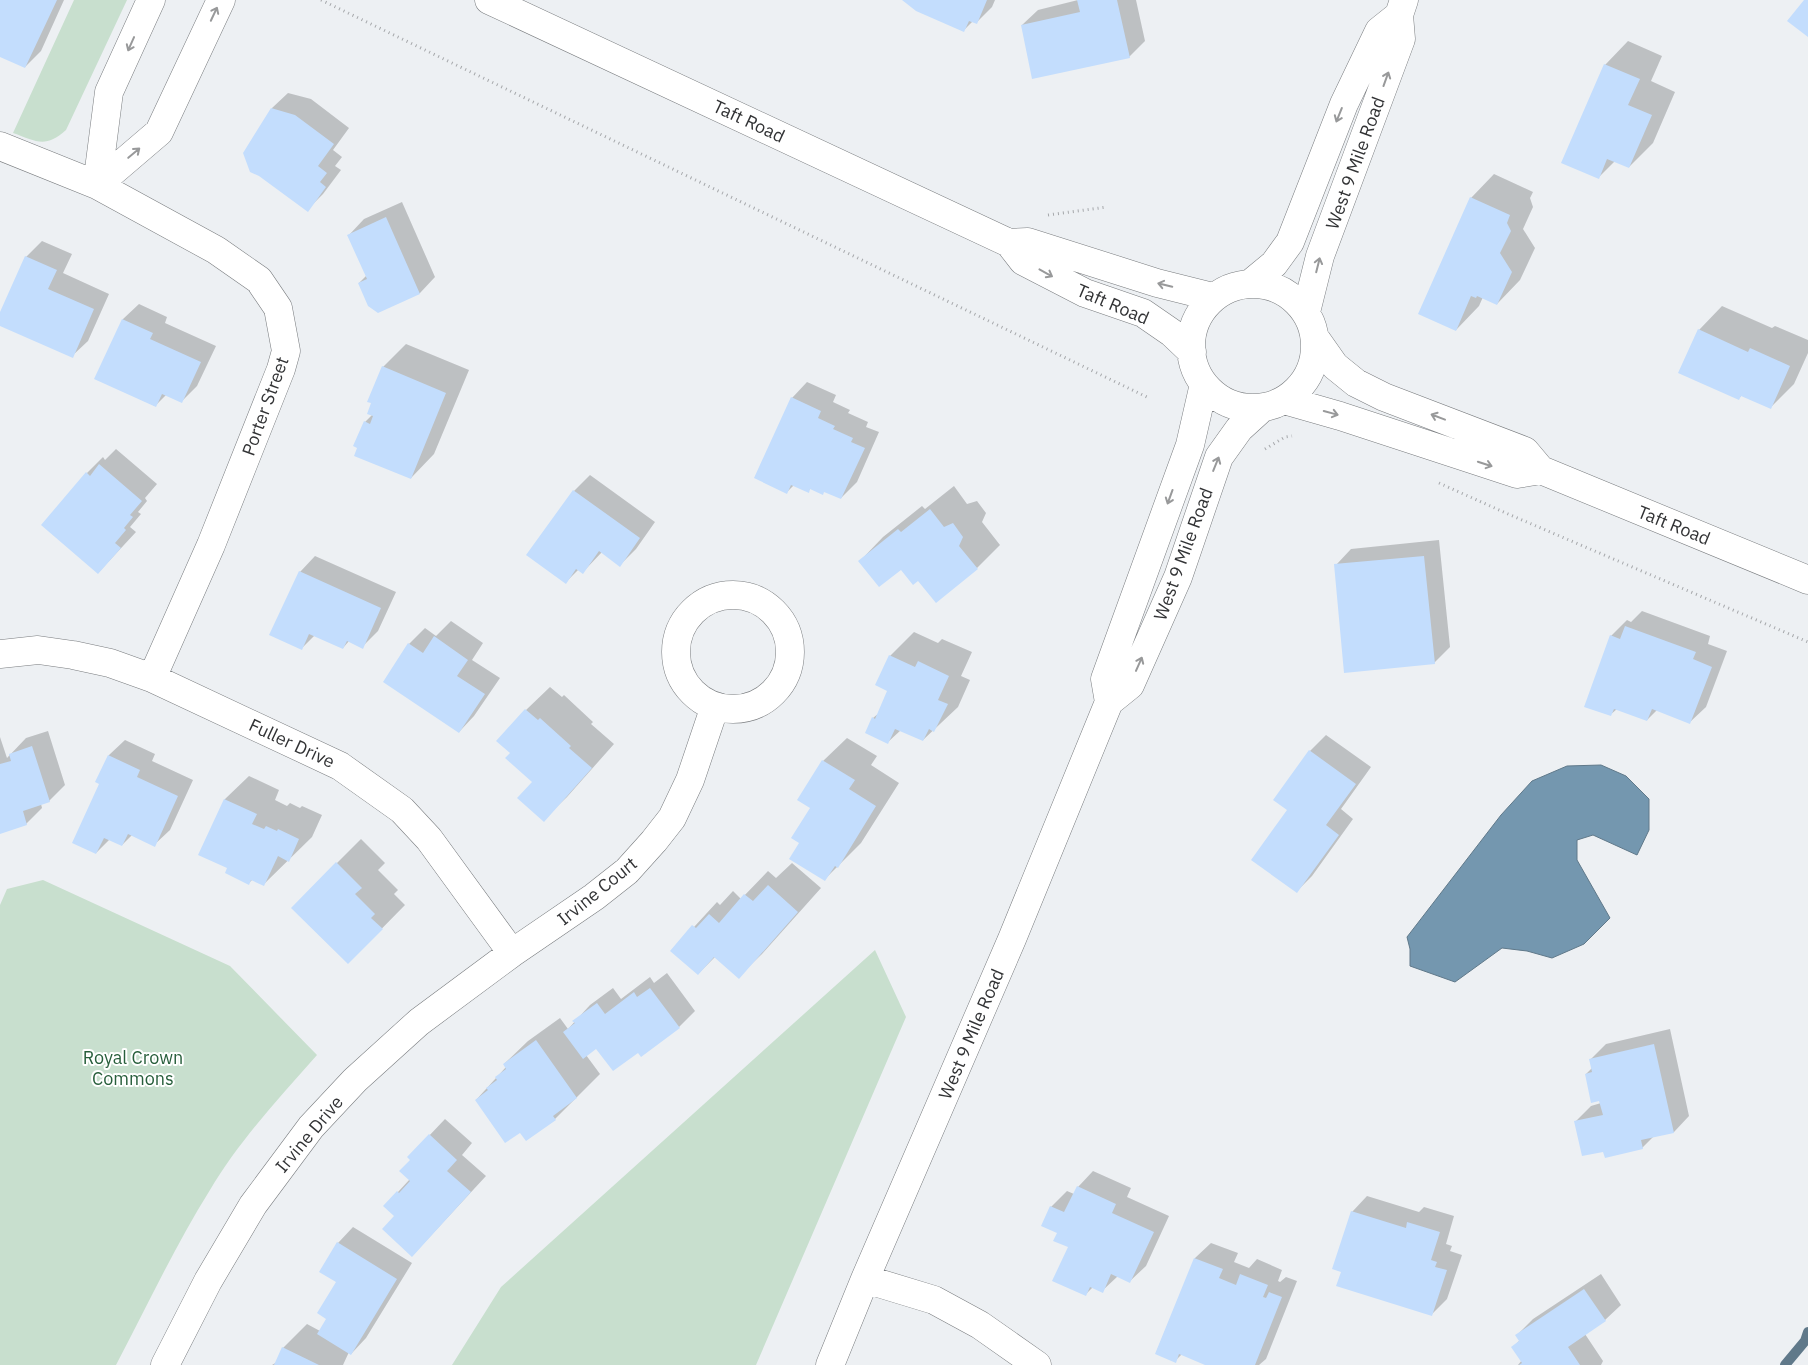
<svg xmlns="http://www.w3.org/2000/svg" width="1808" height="1365" viewBox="0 0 1808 1365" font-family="'IBM Plex Sans',sans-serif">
  <rect width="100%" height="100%" fill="#edf0f3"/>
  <path fill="#c8dfce" d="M74,0H127L66,130C45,149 36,141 13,133Z
    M43,880L230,966L317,1055C279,1098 239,1141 210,1190C175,1246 147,1306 116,1365H0V905L7,889Z
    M875,950L906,1017L756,1365H452L501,1287Z"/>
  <path fill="#7497af" stroke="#60798a" d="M1601,765L1626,776L1649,799V830L1637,855L1593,835L1577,840V860L1610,918L1584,944L1552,958L1527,951L1502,948L1455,982L1410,966V949L1407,937L1501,815L1532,781L1567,766Z"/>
  <path fill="#0003" d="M0,0H64L41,51L25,67L0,55Z
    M905,0H995L992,7L976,23L973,21L963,31Z
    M1078,0H1136L1145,41L1129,57L1022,25L1038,10Z
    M1628,41L1662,56L1651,81L1675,92L1653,143L1629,167L1615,161L1599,177L1605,65Z
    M288,93L311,99L349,128L333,150L342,157L335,166L341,170L323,194L307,210L260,174L272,108Z
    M1494,174L1533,192L1530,198L1533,207L1523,229L1535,248L1520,280L1497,304L1483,297L1479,306L1456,330L1471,198Z
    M402,202L435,277L420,293L378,311L359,283L367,275L349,235L364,219Z
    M42,241L72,254L63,273L109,294L88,341L72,356L0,324V315L26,257Z
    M139,304L167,317L165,323L216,346L197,386L182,401L167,394L155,406L96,378L123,319Z
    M1722,306L1772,328L1775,326L1808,340V353L1794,384L1771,407L1742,395L1739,398L1699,330Z
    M406,344L469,370L434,454L411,478L358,447L365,422L372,415L383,367Z
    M807,382L836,395L833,402L850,410L848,413L868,422L866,427L879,432L857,482L841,498L825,491L811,488L808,491L794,485L787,492L792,398Z
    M116,449L157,484L145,498L147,501L138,512L141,514L130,527L136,532L98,573L87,473L103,457L105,460Z
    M590,475L655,522L636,549L620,565L602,552L583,572L579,569L566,582L528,555L574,491Z
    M954,486L967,504L977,501L986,513L982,522L1000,545L977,568L919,579L901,569L860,561L883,537L922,506L925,509Z
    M1439,540L1450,647L1434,663L1336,565L1351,549Z
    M315,556L396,592L378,631L362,647L349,641L343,648L315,635L302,648L300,572Z
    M1642,611L1710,636L1708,644L1727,651L1706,707L1690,722L1657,710L1647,720L1617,709L1610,715L1611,636L1627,620L1631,622Z
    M451,621L483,643L472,660L500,678L474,716L459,732L409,644L425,628L436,636Z
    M914,632L938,643L942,639L972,652L961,676L970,680L958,707L923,740L901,730L888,742L873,718L879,713L889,691L890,656Z
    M550,687L562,697L564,695L593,722L591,724L614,744L567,797L543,820L533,782L511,753L526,710Z
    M48,731L65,785L49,801L41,804L42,808L26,824L0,832V737L7,758L26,738Z
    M1326,735L1371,767L1341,809L1353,819L1312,876L1297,891L1289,810L1310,751Z
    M847,738L877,756L871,765L899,783L861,843L825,879L801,843L823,761Z
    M125,740L155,754L152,761L193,780L170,830L154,845L132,835L122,845L110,839L96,853L101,784L97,782L109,755Z
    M249,776L279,790L275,800L287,806L290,803L300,808L302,806L322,815L312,837L264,884L253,879L249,883L229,868L200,854L225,799Z
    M361,839L385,863L378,870L398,890L394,894L405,905L348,963L292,908Z
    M792,863L821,888L762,954L738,977L715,957L698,974L672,951L717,902L720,905L733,891L741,899L768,871L776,878Z
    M667,973L695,1011L679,1027L641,1055L638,1051L596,1047L586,1055L600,1074L555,1119L526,1140L520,1131L476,1100L506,1067L504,1064L528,1041L560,1018L568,1029L590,1005L613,988L621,999L650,977L654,983Z
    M1670,1029L1689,1116L1674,1132L1654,1136L1642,1148L1604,1150L1576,1121L1591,1106L1601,1103L1586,1074L1592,1068L1590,1060L1606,1044Z
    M445,1119L472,1143L462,1155L486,1176L412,1256L396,1215L398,1192L410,1179L411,1160L409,1157Z
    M1093,1171L1131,1188L1127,1197L1169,1216L1146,1266L1130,1281L1118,1276L1102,1291L1093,1287L1086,1294L1070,1247L1059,1232L1051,1207L1067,1191L1074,1194L1078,1187Z
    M1367,1196L1419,1212L1424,1207L1454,1216L1446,1244L1452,1246L1450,1251L1462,1255L1447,1299L1432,1314L1342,1271L1352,1212Z
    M353,1227L412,1263L366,1338L351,1354L349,1352L343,1365H272L277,1362L283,1348L307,1324L320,1331L328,1319L338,1282V1243Z
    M1211,1243L1238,1253L1234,1262L1249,1268L1257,1259L1282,1270L1278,1281L1280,1282L1286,1277L1297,1281L1266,1359L1259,1365H1208L1182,1354L1175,1361L1156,1353L1195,1258Z
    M1601,1274L1621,1305L1605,1320L1585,1334L1603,1361L1601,1365H1518L1522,1360L1513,1347L1520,1340L1517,1335L1533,1319Z"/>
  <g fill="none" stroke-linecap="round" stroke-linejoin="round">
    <path stroke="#60798a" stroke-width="10" d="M1785,1365L1805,1341L1808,1332"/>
  </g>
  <path fill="#c3ddfd" d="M0,0H57L25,68L0,57Z
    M902,0H987L977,24L969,21L964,32L916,11Z
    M1077,0H1117L1130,58L1032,79L1021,25L1080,12Z
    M1804,0H1808V37L1787,21Z
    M1604,64L1640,79L1628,105L1652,115L1629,168L1607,159L1599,179L1561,163Z
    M271,108L295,115L334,144L318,166L327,173L320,182L326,187L308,212L259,176L250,172L243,153Z
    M1470,197L1510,215L1507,223L1511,231L1500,253L1512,272L1497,305L1477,296L1476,298L1471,296L1456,331L1418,314Z
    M386,217L420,294L378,313L368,306L358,283L367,279L347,235Z
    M25,256L57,270L48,289L94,309L73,358L0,326V312Z
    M122,319L153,333L150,339L201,362L182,403L162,394L156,407L94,379Z
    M1698,329L1748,352L1750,348L1790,366L1771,409L1741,396L1739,400L1678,373Z
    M382,366L446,393L411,479L354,456L357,448L353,446L364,421L370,424L373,416L367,414L371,403L367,402Z
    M791,397L821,411L818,418L835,426L833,429L853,438L851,442L865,448L841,499L824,492L823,495L810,489L809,493L791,485L787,494L754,478Z
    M99,464L142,501L130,515L133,517L124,528L126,530L115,543L121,548L98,574L41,525L86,472L90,476Z
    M573,490L640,538L620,567L599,551L583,574L576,569L566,584L526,555Z
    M930,509L944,527L953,523L963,537L959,546L978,569L936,603L918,581L913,585L901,570L879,587L858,561L898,529L901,532Z
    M1424,556L1435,664L1344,673L1334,564Z
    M299,571L381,608L363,649L347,641L343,649L309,634L302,650L269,635Z
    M1625,626L1696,652L1693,659L1712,667L1690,724L1652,709L1647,721L1614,709L1611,716L1584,707L1610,635L1620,639Z
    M434,636L468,660L457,676L485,694L459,733L383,682L408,643L423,653Z
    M889,655L915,667L918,661L949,676L938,700L948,704L934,732L929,729L923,741L895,729L888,744L865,733L872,717L875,719L887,691L875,685Z
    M525,709L538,720L540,718L571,746L569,748L592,768L544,822L517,798L532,782L505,758L510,753L496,741Z
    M32,746L50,802L23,811L27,825L0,834V764L11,761L9,754Z
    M1309,750L1356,784L1326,825L1339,835L1297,893L1251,860L1287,810L1273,800Z
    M108,755L140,770L137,777L178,796L155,847L128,834L122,846L104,838L96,854L72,843L99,784L95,782Z
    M822,760L855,780L849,789L876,806L838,868L835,866L825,881L789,859L799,843L791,838L810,808L797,800Z
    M224,799L257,814L252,824L264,829L266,826L277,831L278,829L299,839L289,862L278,856L264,886L251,880L249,885L225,873L227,868L198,855Z
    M336,862L362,888L355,894L375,914L371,918L383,929L348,964L291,908Z
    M768,885L798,912L739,979L714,957L698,975L670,951L692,925L696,928L709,914L719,923L744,894L753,901Z
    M650,988L680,1028L641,1057L638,1053L613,1071L596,1049L583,1059L563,1032L575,1023L572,1021L597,1003L605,1014L634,992L637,997Z
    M536,1040L577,1098L553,1116L556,1120L526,1141L520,1133L505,1143L475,1100L488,1090L486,1088L497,1080L495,1077L506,1069L503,1064Z
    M1654,1044L1674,1133L1641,1140L1643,1149L1605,1158L1603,1152L1582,1156L1574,1121L1603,1115L1599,1101L1591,1103L1585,1074L1592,1072L1589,1059Z
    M429,1134L457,1160L447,1171L471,1192L412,1257L382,1229L394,1216L383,1206L397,1191L399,1193L410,1181L399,1171L410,1160L407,1157Z
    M1077,1186L1116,1204L1112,1213L1154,1232L1130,1283L1111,1274L1103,1293L1090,1287L1086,1296L1052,1281L1068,1247L1053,1241L1057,1233L1041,1226L1050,1206L1064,1212Z
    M1351,1211L1406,1228L1407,1222L1440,1232L1431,1260L1437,1262L1435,1267L1447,1270L1432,1316L1336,1286L1341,1272L1332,1269Z
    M337,1242L397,1279L351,1355L317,1334L326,1319L317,1313L336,1282L319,1272Z
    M1194,1258L1223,1269L1219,1278L1236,1285L1240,1274L1268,1285L1263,1297L1266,1298L1269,1292L1282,1297L1255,1365H1205L1179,1354L1176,1363L1155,1354Z
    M1584,1289L1606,1321L1568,1347L1580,1365H1519L1522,1363L1511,1347L1519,1341L1515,1335Z
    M282,1347L319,1365H274Z"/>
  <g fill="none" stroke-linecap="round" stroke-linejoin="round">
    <defs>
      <path id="minor" d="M489,0L1009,243L1028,242L1157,283L1213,297
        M0,146L97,185L216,250L259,280L278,308L286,351L281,369L211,545L152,678
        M97,185L159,132L221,0
        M97,185L109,92L151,0
        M1009,243L1023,261L1085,293L1143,313L1172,333L1192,352
        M1251,283L1274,264L1290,242L1344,104L1379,31L1399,15
        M1191 346a62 62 0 1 1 124 0a62 62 0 1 1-124 0Z
        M1306,312L1320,256L1401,39L1399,15L1404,0
        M1316,339L1335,366L1356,383L1384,397L1525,451L1541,470L1808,580
        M1284,400L1340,416L1517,474L1541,470
        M676 652a57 57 0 1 1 114 0a57 57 0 1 1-114 0Z
        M0,654L38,650L73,655L110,663L152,678L340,766L402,810L429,839L512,953
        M1109,702L1105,679L1190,445L1204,384
        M865,1279L934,1300L980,1325L1037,1365
        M165,1365L208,1281L253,1205L311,1127L355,1080L419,1022L512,953L594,897L627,871L654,841L672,818L690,780L715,706
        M830,1365L865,1279L1012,939L1109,702L1130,685L1178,577L1219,457L1239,429L1261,409"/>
    </defs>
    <use href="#minor" stroke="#797c7f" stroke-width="29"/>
    <path stroke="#a5a7aa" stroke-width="3" stroke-dasharray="1 4" stroke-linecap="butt" d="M321,0L1149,398
      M1048,215L1107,207
      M1265,449L1285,437L1292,436
      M1439,483L1508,514L1808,642"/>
    <use href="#minor" stroke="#fff" stroke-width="28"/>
  </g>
  <defs><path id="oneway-shaft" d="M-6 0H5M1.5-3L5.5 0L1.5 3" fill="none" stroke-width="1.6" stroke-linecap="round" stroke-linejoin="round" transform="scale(1.25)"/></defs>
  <g stroke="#98999a">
    <use href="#oneway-shaft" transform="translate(214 14) rotate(-65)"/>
    <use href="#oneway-shaft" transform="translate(131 44) rotate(114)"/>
    <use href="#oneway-shaft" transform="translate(1386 79) rotate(-70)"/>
    <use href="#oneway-shaft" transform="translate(1339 115) rotate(112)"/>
    <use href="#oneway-shaft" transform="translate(134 153) rotate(-40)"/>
    <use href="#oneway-shaft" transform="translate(1318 265) rotate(-76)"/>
    <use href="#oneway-shaft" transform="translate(1046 273) rotate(29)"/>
    <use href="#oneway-shaft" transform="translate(1165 285) rotate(-166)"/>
    <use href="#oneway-shaft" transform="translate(1331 413) rotate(15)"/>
    <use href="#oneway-shaft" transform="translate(1438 417) rotate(-159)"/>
    <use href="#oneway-shaft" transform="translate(1216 464) rotate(-68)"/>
    <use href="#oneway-shaft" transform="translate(1485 464) rotate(18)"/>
    <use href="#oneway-shaft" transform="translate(1170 497) rotate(110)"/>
    <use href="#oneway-shaft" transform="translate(1139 664) rotate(-66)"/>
  </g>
  <g text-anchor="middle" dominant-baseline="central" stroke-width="4" stroke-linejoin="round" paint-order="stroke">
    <g font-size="18" fill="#323335" stroke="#fff">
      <text transform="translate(749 121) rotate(25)">Taft Road</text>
      <text transform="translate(1355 163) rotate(-70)">West 9 Mile Road</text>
      <text transform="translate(1113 304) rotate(23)">Taft Road</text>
      <text transform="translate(265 406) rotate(-70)">Porter Street</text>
      <text transform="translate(1674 525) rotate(22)">Taft Road</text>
      <text transform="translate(1183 554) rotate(-70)">West 9 Mile Road</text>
      <text transform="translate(292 743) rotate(25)">Fuller Drive</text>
      <text transform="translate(597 891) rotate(-39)">Irvine Court</text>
      <text transform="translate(971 1034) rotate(-67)">West 9 Mile Road</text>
      <text transform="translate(309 1134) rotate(-50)">Irvine Drive</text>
    </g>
    <g font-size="18" fill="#275e3b" stroke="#fff">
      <text x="133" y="1057">Royal Crown<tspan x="133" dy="21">Commons</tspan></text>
    </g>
  </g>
</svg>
